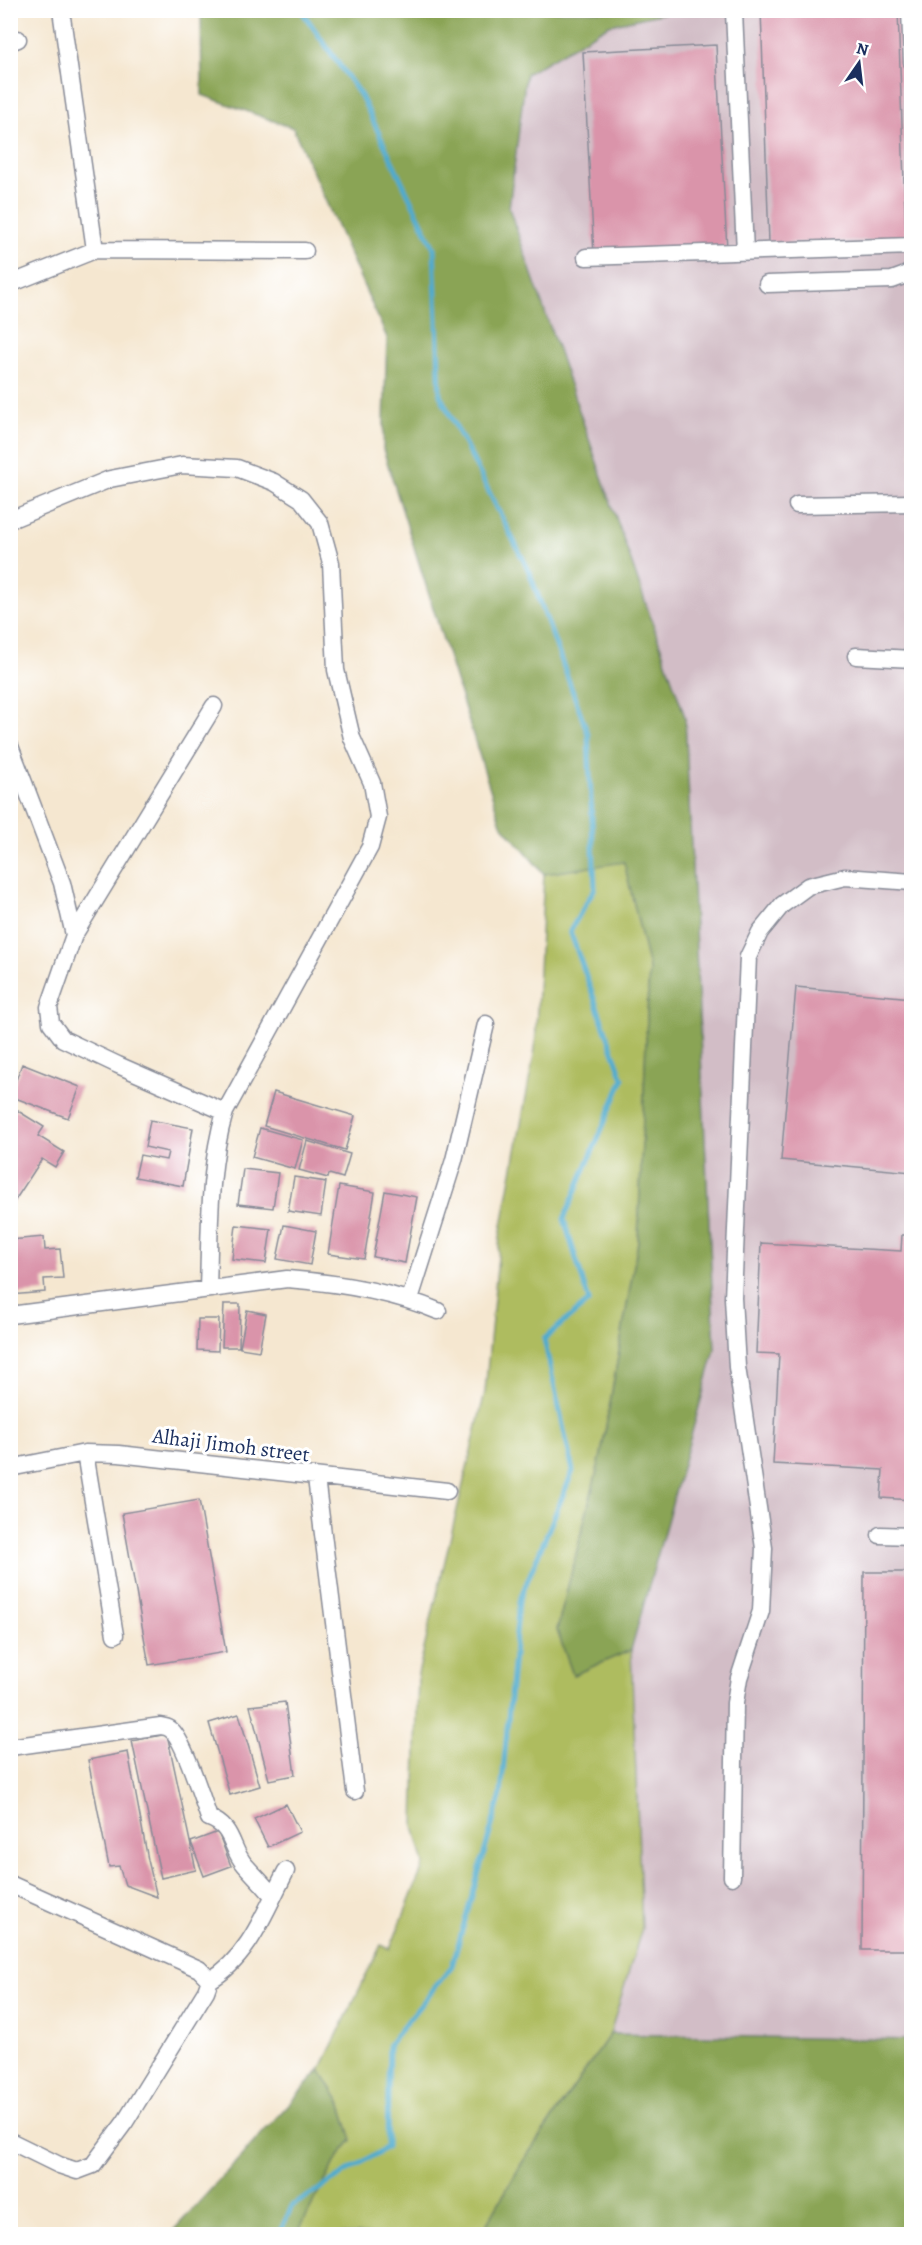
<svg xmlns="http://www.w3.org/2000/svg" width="922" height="2245" viewBox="0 0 922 2245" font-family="Alegreya,serif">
  <rect width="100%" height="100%" fill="#fff"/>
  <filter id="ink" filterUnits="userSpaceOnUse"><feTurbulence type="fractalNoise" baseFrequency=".0167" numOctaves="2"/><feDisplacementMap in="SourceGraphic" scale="12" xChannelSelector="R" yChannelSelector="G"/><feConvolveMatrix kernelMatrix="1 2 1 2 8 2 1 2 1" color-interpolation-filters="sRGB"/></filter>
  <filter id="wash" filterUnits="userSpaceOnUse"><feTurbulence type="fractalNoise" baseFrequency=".008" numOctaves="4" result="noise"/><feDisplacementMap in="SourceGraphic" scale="24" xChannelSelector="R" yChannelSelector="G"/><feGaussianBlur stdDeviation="1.35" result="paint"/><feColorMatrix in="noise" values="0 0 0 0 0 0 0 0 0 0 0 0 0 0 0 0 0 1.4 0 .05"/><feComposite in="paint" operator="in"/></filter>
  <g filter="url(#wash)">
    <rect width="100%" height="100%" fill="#f5e7d0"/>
    <path fill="#d2bdc6" d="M674,10L911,11V2040L610,2034L642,1928L631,1650L715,1350L685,717L509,208L526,74L609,25Z"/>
    <path fill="#aebc5e" stroke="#64765e" stroke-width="1.5" d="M624,861L649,968L638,1242L601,1455L557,1630L573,1675L631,1650L642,1928L610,2034L522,2163L481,2234H297L338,2157L352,2140L340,2102L320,2070L381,1945L390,1949L424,1864L414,1826L418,1674L485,1392L500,1236L535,1049L544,874Z"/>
    <path fill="#8aa455" stroke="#526a5a" stroke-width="1.5" d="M201,11H674L609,25L526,74L509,208L685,717L715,1350L631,1650L573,1675L557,1630L601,1455L638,1242L649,968L624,862L544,874L501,824L383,449L387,338L293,128L202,95Z
      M610,2034L911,2040V2234H481L522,2163Z
      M320,2070L340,2102L352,2140L338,2157L297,2234H170Z"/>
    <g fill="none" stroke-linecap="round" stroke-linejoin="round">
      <path stroke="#50abce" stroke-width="5" d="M279,2234L292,2206L387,2147L389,2044L452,1966L501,1794L519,1601L573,1471L544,1339L589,1301L564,1219L623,1079L570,931L595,888L588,734L529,571L440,395L434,248L361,96L301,10"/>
    </g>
    <g id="blocks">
      <path fill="#da94aa" d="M761,10H898L906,239L769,243Z
        M716,45L727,249L594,255L583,52Z
        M796,987L912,998V1172L781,1160Z
        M22,1064L80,1087L68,1118L10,1096Z
        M274,1092L355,1116L345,1150L264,1126Z
        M10,1106L44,1127L38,1136L64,1152L55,1167L42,1159L10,1208Z
        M150,1120L193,1128L183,1186L135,1177L140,1155L166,1160L168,1152L145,1147Z
        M260,1128L303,1140L295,1169L252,1157Z
        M307,1141L350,1154L343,1178L329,1174L328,1178L299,1170Z
        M243,1169L278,1173L273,1208L238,1204Z
        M294,1177L326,1182L321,1216L288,1211Z
        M339,1186L375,1192L364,1259L328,1254Z
        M385,1191L417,1197L405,1263L373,1257Z
        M236,1225L271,1229L266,1263L232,1259Z
        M284,1225L316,1231L310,1265L277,1259Z
        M902,1235H912V1500L881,1498L883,1470L773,1464L779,1354L756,1353L761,1243L901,1251Z
        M44,1237L45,1250L60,1249L63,1278L44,1279L45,1292L10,1295V1240Z
        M224,1304H240L239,1347H222Z
        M247,1310L266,1314L259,1351L240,1348Z
        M198,1319H219L218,1351L197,1350Z
        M199,1500L226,1652L149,1665L122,1513Z
        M864,1572H912V1950H862Z
        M285,1702L295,1775L269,1780L250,1706Z
        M239,1714L260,1786L230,1795L209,1723Z
        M167,1734L196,1870L161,1878L132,1741Z
        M128,1752L148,1860L157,1897L125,1885L119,1866L109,1867L88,1760Z
        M286,1804L300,1832L268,1847L254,1819Z
        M218,1832L231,1866L204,1876L191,1842Z"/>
    </g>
  </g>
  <g filter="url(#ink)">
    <use href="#blocks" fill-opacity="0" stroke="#888b97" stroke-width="1.5"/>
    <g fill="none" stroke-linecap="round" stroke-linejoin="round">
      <defs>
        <path id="minor" d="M61,10L95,250
          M910,10L912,62
          M734,12L745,252
          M10,42L18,39
          M586,257L912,246
          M10,284L95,250L305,251
          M767,284L892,280L903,276L912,271
          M797,505L912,503
          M10,520L110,479L182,465L237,468L274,482L301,499L320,523L331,563L336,670L352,738L372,783L378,817L370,847L225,1112C208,1168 210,1231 208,1289
          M856,656L912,659
          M10,746L62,883L74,935L49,1007L51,1023L63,1039L118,1065L225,1112
          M74,935L214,706
          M410,1299L454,1160L486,1024
          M10,1315L287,1279C339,1283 391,1291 438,1311
          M85,1453L115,1635
          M10,1468L85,1453L119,1454L447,1491
          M316,1478L355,1791
          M880,1535L912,1536
          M10,1747L161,1726C164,1727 168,1727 170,1729C183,1737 203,1801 209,1818C234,1827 230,1848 245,1865C254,1875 264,1885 273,1896
          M732,1877L735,1703L739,1678L761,1611L764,1548L737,1367L733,1298L748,957L760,932L782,905L808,886L845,877L912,882
          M10,1884L199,1969L210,1980
          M10,2141L59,2165L77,2171L93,2165L125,2122L206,1991L210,1980C249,1958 266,1909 286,1871"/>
      </defs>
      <use href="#minor" stroke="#888b97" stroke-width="19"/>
      <use href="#minor" stroke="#fff" stroke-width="16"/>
    </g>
  </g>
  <g text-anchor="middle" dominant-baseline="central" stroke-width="6" stroke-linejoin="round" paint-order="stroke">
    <g font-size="21" fill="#1b2f5e" stroke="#fff">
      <text transform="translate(231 1445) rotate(7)">Alhaji Jimoh street</text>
    </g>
  </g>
  <rect width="922" height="2245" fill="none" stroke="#fff" stroke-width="36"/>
  <g transform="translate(859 63) rotate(14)" stroke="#ffffff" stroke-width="4.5" paint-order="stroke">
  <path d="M0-4.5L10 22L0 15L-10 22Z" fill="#1b2f5e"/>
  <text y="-9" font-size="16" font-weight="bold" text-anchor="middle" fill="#1b2f5e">N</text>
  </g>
</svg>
